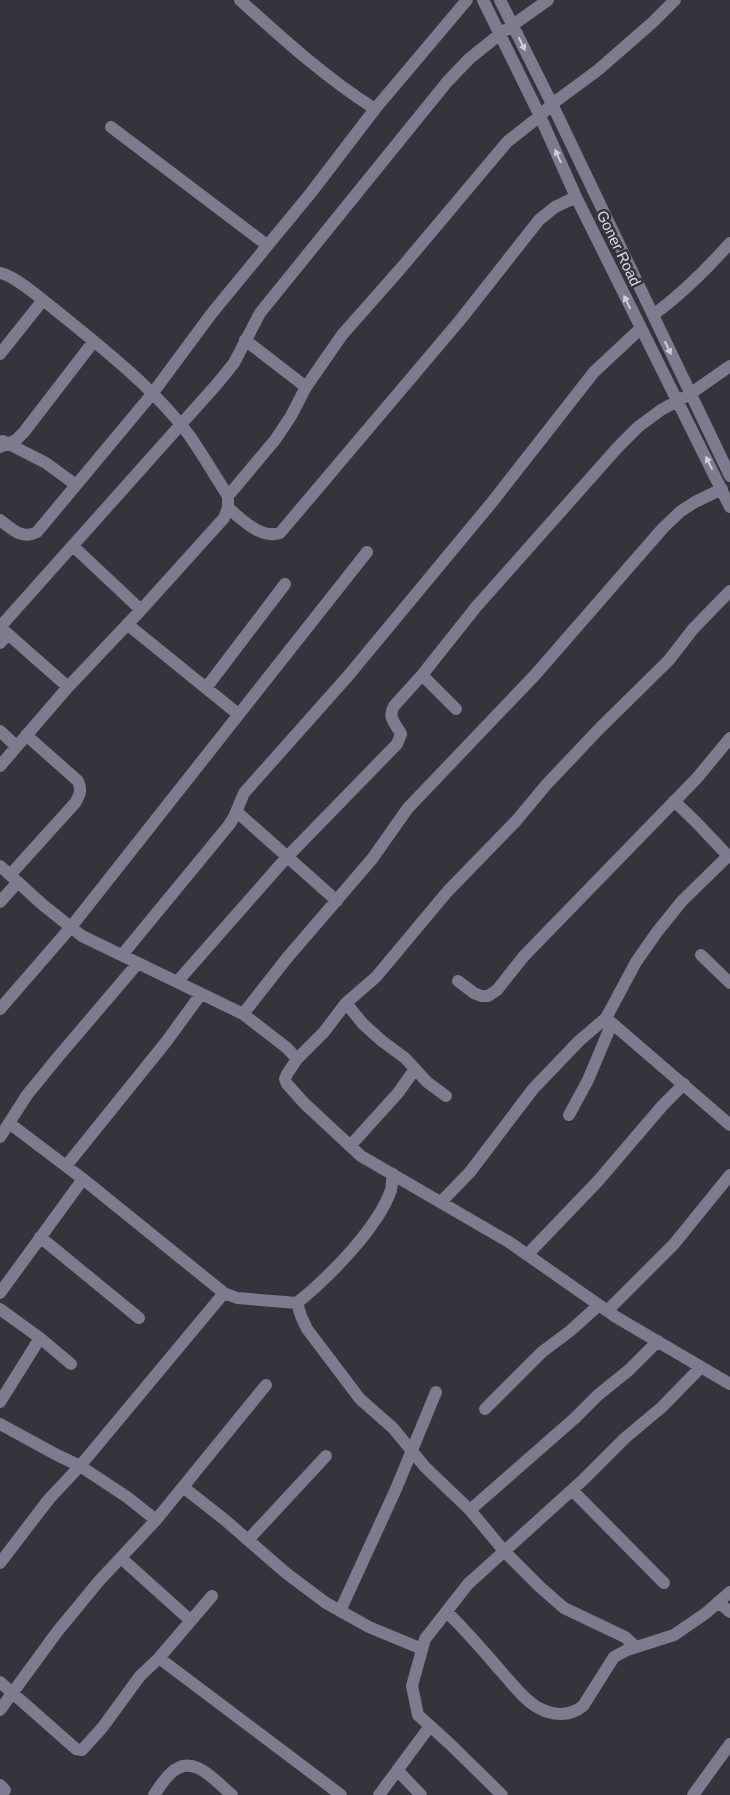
<svg xmlns="http://www.w3.org/2000/svg" width="730" height="1795" viewBox="0 0 730 1795" font-family="Helvetica,sans-serif">
  <rect width="100%" height="100%" fill="#35343d"/>
  <g fill="none" stroke-linecap="round" stroke-linejoin="round">
    <path stroke="#7d7b8d" stroke-width="12" d="M240,0C283,39 326,78 375,109
      M483,0L540,116L576,197L730,507
      M500,0L552,104L730,476
      M111,127L267,245
      M0,273C14,275 41,299 53,308C100,346 153,387 189,435C203,455 215,476 228,496V508L224,518L141,610L68,687L0,766
      M653,315C682,294 706,270 730,243
      M245,340L306,387
      M0,354L43,300
      M3,441L46,463L76,485
      M0,447L16,440L24,432L94,341
      M228,496L275,440L291,416L306,387L342,335L402,267L507,142L540,116L552,104L598,70L653,22L675,0
      M228,508C243,520 260,539 280,533L461,319L539,220L555,207L576,197
      M0,520C12,529 22,540 37,532L152,394L212,313L310,194L375,109L467,0
      M73,546L141,610
      M730,591L693,629L669,660L599,729L546,785L516,821L447,892L376,977L346,1003L324,1032L297,1059L287,1074L285,1079L287,1084L304,1103L361,1156L509,1242L616,1317L730,1384
      M127,624L238,714
      M0,627L217,384L234,363L260,313L447,82L469,59L500,34L548,0
      M0,627L68,687
      M0,643L8,634
      M422,675L456,709
      M206,688L285,584
      M0,731L16,746
      M237,812L337,901
      M0,866L43,905L82,936L243,1014L287,1048L297,1059
      M10,875L75,803C80,795 82,790 78,781L26,735
      M0,902L18,882
      M122,955L229,825L234,817L244,793L348,676L493,501L594,372L640,329
      M701,955L730,983
      M458,981L474,993L481,996H488L497,990L524,956L697,778L730,738
      M177,982L287,857L397,744L401,734C396,724 387,718 394,706L422,675L476,607L618,447L638,427L661,410L690,394L730,366
      M346,1003L363,1024L382,1041L405,1058L427,1082L446,1096
      M0,1009L71,927L367,552
      M243,1014L287,958L372,859L408,808L535,675L663,528L681,511L695,502L722,489
      M606,1018L730,1125
      M569,1115L588,1080L612,1023
      M9,1123L83,1179L224,1293L237,1298L297,1303
      M0,1137L27,1095L58,1057L138,963
      M350,1146L398,1093L415,1069
      M66,1166L166,1042L201,994
      M393,1174C392,1179 392,1185 391,1190C378,1228 328,1278 297,1303L301,1316L307,1329L360,1399L393,1428L425,1467L470,1510L504,1551L540,1587L564,1608L625,1637L636,1647
      M441,1202L470,1172L533,1089L579,1041L606,1018L636,962L657,932L682,901L728,856L696,822L674,801
      M40,1237L139,1318
      M527,1255L598,1181L663,1105L684,1084
      M0,1293L83,1179
      M0,1309L40,1338L71,1364
      M607,1311L674,1244L730,1175
      M0,1402L40,1338
      M485,1409L542,1352L570,1331L599,1305
      M0,1424L57,1455L80,1466L127,1497L156,1520
      M183,1487L225,1520L286,1573L326,1603L369,1627L422,1649
      M572,1490L664,1583
      M470,1510L575,1418L598,1395L629,1370L658,1341
      M248,1540L326,1456
      M121,1558L190,1620
      M0,1563L49,1499L80,1466L224,1293
      M718,1602L730,1612
      M340,1611L396,1489L436,1392
      M447,1612C465,1630 482,1649 499,1669C510,1681 522,1698 537,1707C552,1716 569,1717 583,1706L614,1657L627,1650L674,1635L706,1613L730,1592
      M159,1658L341,1795
      M0,1682L76,1749L82,1750L102,1728L140,1676L159,1658L212,1596
      M0,1710L57,1632L99,1581L156,1520L266,1385
      M397,1770L421,1795
      M0,1785L5,1790L1,1795
      M154,1795C159,1788 164,1779 171,1773C193,1752 215,1781 232,1795
      M379,1795L430,1726
      M502,1795L450,1744L418,1715L412,1686L425,1639L468,1584L583,1480L625,1438L662,1407L701,1367
      M693,1795L730,1744"/>
  </g>
  <defs><path id="oneway-solid" d="M-6-.8H1V-3.2L6.5 0L1 3.2V.8H-6Z" transform="scale(1.25)"/></defs>
  <g fill="#d0cfd7">
    <use href="#oneway-solid" transform="translate(522 44) rotate(63)"/>
    <use href="#oneway-solid" transform="translate(558 156) rotate(-114)"/>
    <use href="#oneway-solid" transform="translate(627 302) rotate(-116)"/>
    <use href="#oneway-solid" transform="translate(668 348) rotate(65)"/>
    <use href="#oneway-solid" transform="translate(709 463) rotate(-117)"/>
  </g>
  <g text-anchor="middle" dominant-baseline="central" stroke-width="5" stroke-linejoin="round" paint-order="stroke">
    <g font-size="15" fill="#dfdee4" stroke="#35343d">
      <text transform="translate(619 248) rotate(64)">Goner Road</text>
    </g>
  </g>
</svg>
